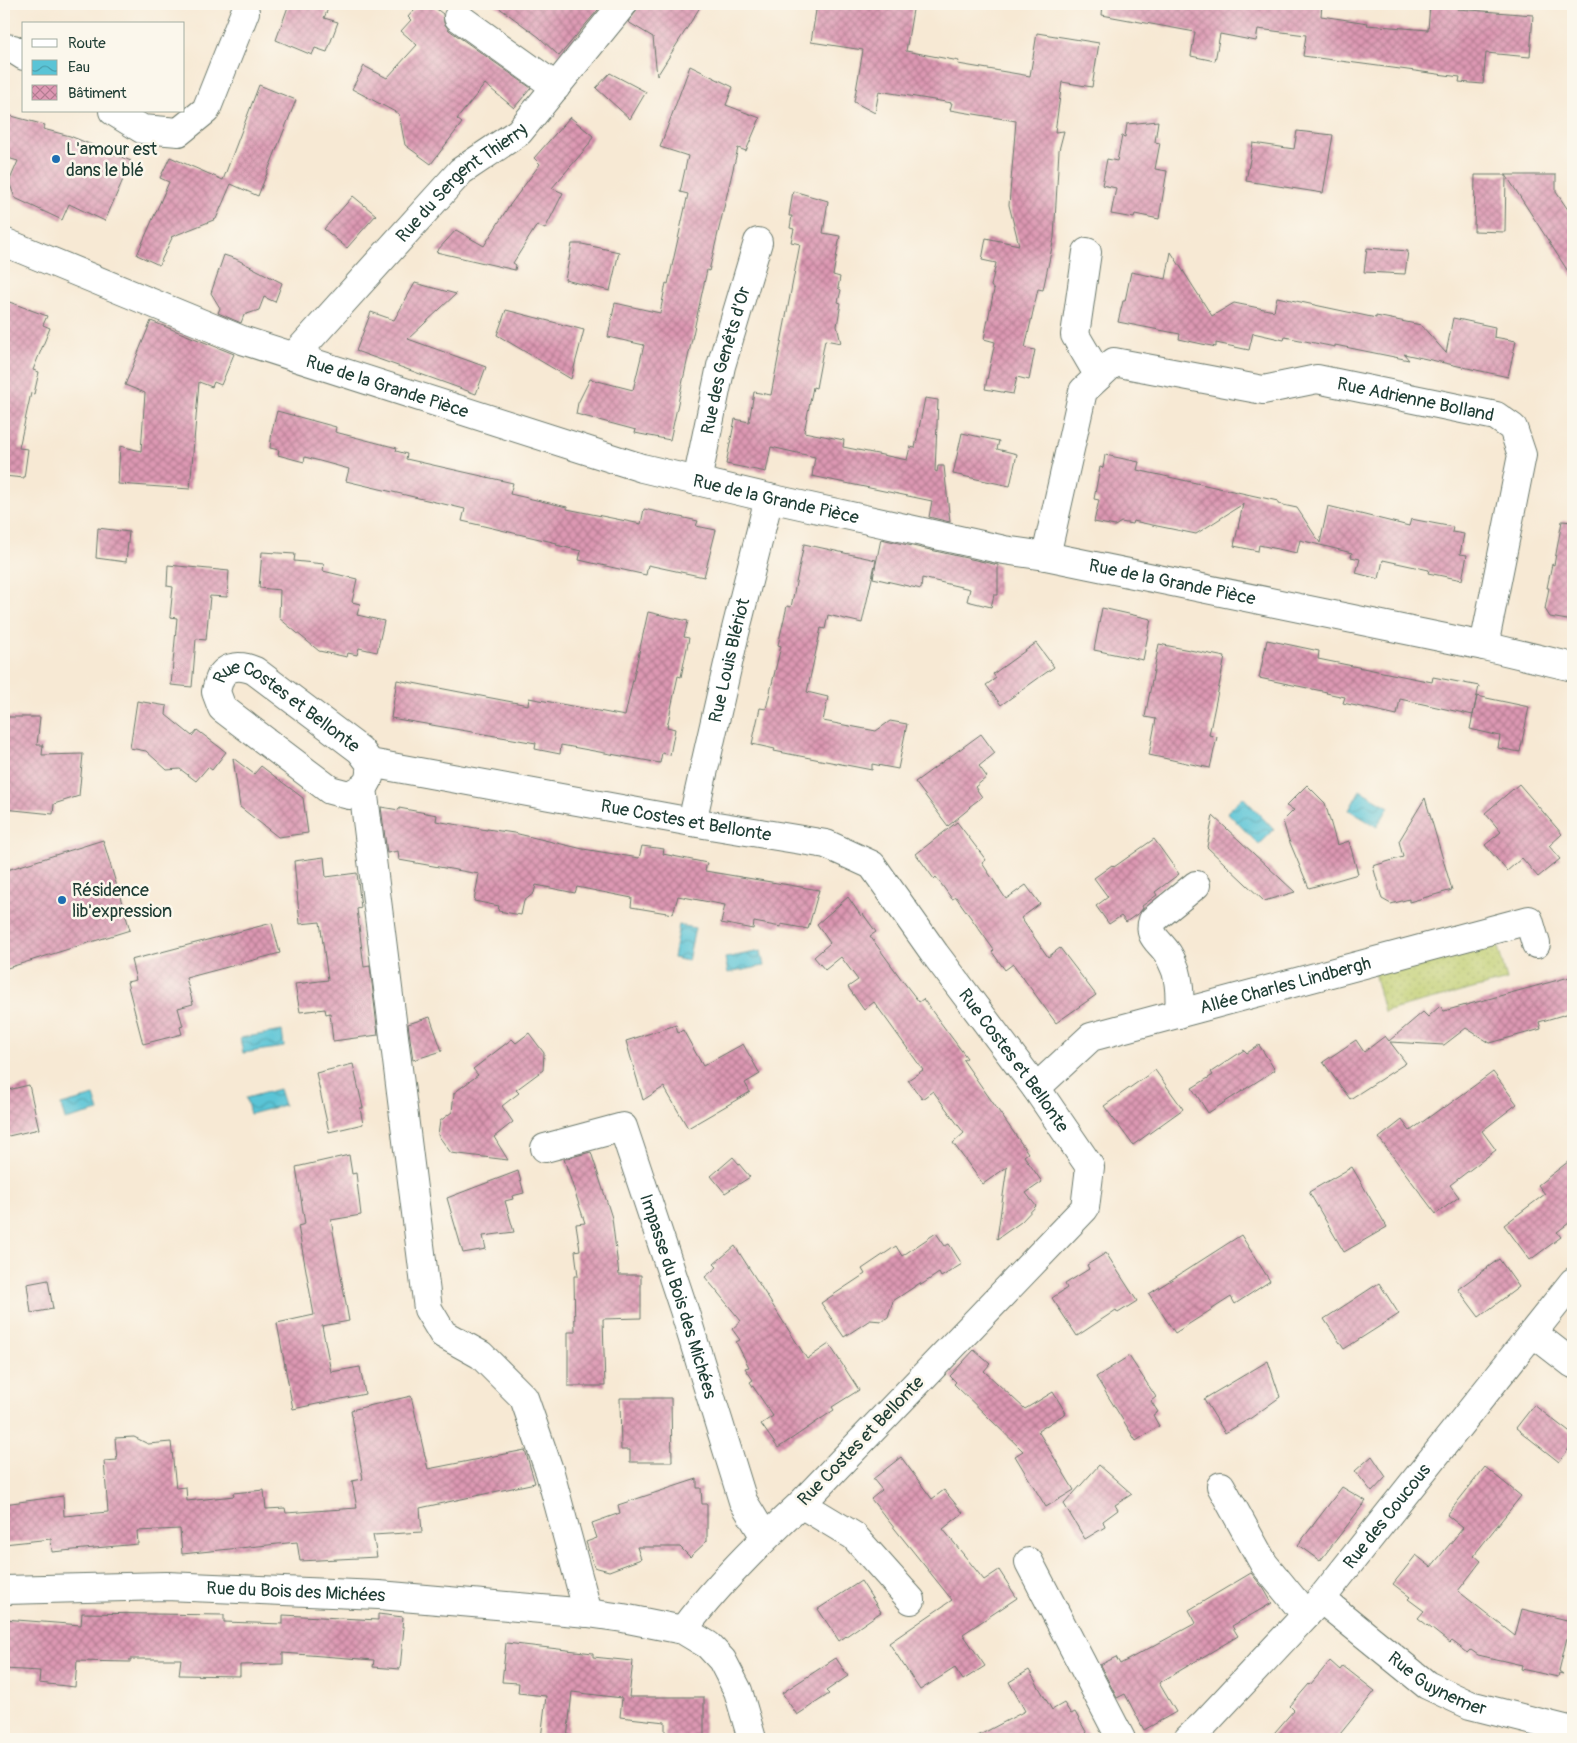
<svg xmlns="http://www.w3.org/2000/svg" width="1577" height="1743" viewBox="0 0 1577 1743" font-family="Pangolin,sans-serif">
  <defs>
    <pattern id="grass-dots" width="8" height="8" patternUnits="userSpaceOnUse" patternTransform="scale(1.25)"><rect width="8" height="8" fill="#c0ce70"/><path d="M2 2h.1M6 6h.1" fill="none" stroke="#9ba85d" stroke-width="1.8" stroke-linecap="round"/></pattern>
    <pattern id="water-waves" width="16" height="10" patternUnits="userSpaceOnUse" patternTransform="scale(1.25)"><rect width="16" height="10" fill="#5ac4d6"/><path d="M0 5q4-4 8 0t8 0" fill="none" stroke="#4aa0ae"/></pattern>
    <pattern id="building-cross-hatch" width="8" height="8" patternUnits="userSpaceOnUse" patternTransform="scale(1.25)"><rect width="8" height="8" fill="#dd98b3"/><path d="M0 0l8 8M0 8l8-8" fill="none" stroke="#b37d92"/></pattern>
  </defs>
  <rect width="100%" height="100%" fill="#fbf7ec"/>
  <filter id="ink" filterUnits="userSpaceOnUse"><feTurbulence type="fractalNoise" baseFrequency=".02" numOctaves="2"/><feDisplacementMap in="SourceGraphic" scale="10" xChannelSelector="R" yChannelSelector="G"/><feConvolveMatrix kernelMatrix="1 2 1 2 8 2 1 2 1" color-interpolation-filters="sRGB"/></filter>
  <filter id="wash" filterUnits="userSpaceOnUse"><feTurbulence type="fractalNoise" baseFrequency=".0096" numOctaves="4" result="noise"/><feDisplacementMap in="SourceGraphic" scale="20" xChannelSelector="R" yChannelSelector="G"/><feGaussianBlur stdDeviation="1.12" result="paint"/><feColorMatrix in="noise" values="0 0 0 0 0 0 0 0 0 0 0 0 0 0 0 0 0 1.4 0 .05"/><feComposite in="paint" operator="in"/></filter>
  <g filter="url(#wash)">
    <rect width="100%" height="100%" fill="#f7e9d4"/>
    <path fill="url(#grass-dots)" stroke="#708652" d="M1496,940L1507,980L1384,1012L1374,972Z"/>
    <path fill="url(#water-waves)" stroke="#3c8085" d="M1360,790L1389,807L1377,827L1349,810Z
      M1243,797L1274,830L1259,845L1227,812Z
      M679,925L695,928L688,961L673,958Z
      M761,951L764,966L728,973L725,958Z
      M282,1031L284,1047L243,1053L240,1038Z
      M279,1089L284,1105L250,1114L246,1098Z
      M94,1096L99,1111L65,1120L61,1105Z"/>
    <g id="blocks">
      <path fill="url(#building-cross-hatch)" d="M289,4H330L324,18L338,22L327,52L315,48L312,55L276,40Z
        M419,4H430L443,14L444,23L449,30L531,88L514,108L485,84L457,119L462,123L431,164L405,145L399,114L352,89L364,66L387,78L417,45L401,31L411,20L408,17Z
        M494,4H603L559,56L539,37Z
        M638,4H702L657,76L653,37L628,22L635,13Z
        M817,4H914L906,51L959,61L958,64L1030,76L1037,33L1099,43L1092,87L1062,82L1055,132L1064,131L1059,150L1054,238L1043,290L1038,289L1025,348L1035,350L1029,380L1017,377L1013,394L985,389L995,342L984,339L994,290L991,286L996,263L982,260L986,238L1019,245L1009,205L1016,121L950,110L952,103L879,91L875,113L854,102L863,50L811,42Z
        M1103,4H1322L1321,16L1368,23L1367,25L1428,30L1430,4H1458V9L1533,15L1530,57L1486,53L1483,84L1459,82L1460,77L1303,56L1306,35L1258,29L1256,41L1220,34L1215,61L1191,56L1195,32L1102,15Z
        M690,66L733,87L726,105L760,118L746,151L738,148L709,271L707,270L670,440L635,433L636,430L576,414L578,403L590,379L633,390L644,345L608,337L615,303L660,313L666,283L668,284L688,194L680,192L688,156L660,147Z
        M610,73L646,92L630,119L596,88Z
        M259,85L296,100L258,196L231,184L216,219L171,237L172,238L159,265L137,255L169,182L160,178L170,157L223,180Z
        M4,114L45,125L43,129L70,136L131,161L105,221L69,204L62,220L15,198L9,182L18,161L4,157Z
        M570,117L593,136L588,146L552,188L563,193L545,229L537,225L513,263L516,265L515,270L436,252L456,230L484,246L507,209L540,164L534,158Z
        M1158,121L1155,142L1160,143L1155,169L1167,171L1159,219L1135,214L1134,218L1111,214L1116,188L1102,185L1107,159L1117,161L1122,136L1125,137L1127,124Z
        M1297,131L1333,135L1323,193L1246,181L1253,143L1294,149Z
        M1475,175H1506L1505,232L1474,231Z
        M1506,175H1556V192L1573,217V279Z
        M793,191L828,201L823,233L840,236L833,275L840,277L838,288L841,290L838,302L841,303L837,326L841,343L825,340L816,388L813,387L804,432L844,440L843,447L907,460L910,447L915,448L925,398L938,400L935,471L937,472L938,466H944L950,522L929,517L932,501L812,476L815,457L771,447L766,472L726,464L735,419L749,422L754,392L771,395L800,244L791,242L794,229L790,228L792,216H789Z
        M353,196L376,215L347,248L324,229Z
        M572,244H582L619,252L610,291L565,280Z
        M1367,248L1408,251L1405,274L1364,272Z
        M1171,252L1212,316L1234,303L1274,311L1277,297L1376,318V316L1421,325L1446,353L1453,318L1495,327L1494,337L1516,341L1508,377L1404,354L1409,360L1335,345V347L1285,337L1284,340L1253,333L1249,350L1216,343V347L1179,339L1180,334L1118,322L1123,301H1125L1131,272L1166,279Z
        M224,255L236,259L282,283L275,302L264,297L259,310L244,315L241,323L218,313L220,308L211,293Z
        M415,283L456,294L408,339L486,367L476,394L356,351L371,312L394,320Z
        M4,300L47,316L43,325L50,328L33,370L39,372L34,394L31,393L19,448L28,449L24,478L4,476Z
        M506,310L584,330L571,379L497,335Z
        M151,321L234,354L221,385L214,382L212,387L199,382L190,489L118,484L120,446L141,451L145,393L125,385Z
        M277,411L336,427L335,432L397,448L396,451L407,454L406,459L513,483L510,494L567,507V509L641,524L644,509L698,521L696,526L716,530L704,577L648,565L646,575L579,560L581,551L556,545L557,543L462,521L465,509L346,481L349,469L305,457L304,462L278,455L279,450L270,448L272,431Z
        M962,433L999,441L997,449L1017,454L1010,486L953,474Z
        M1105,455L1139,462L1137,470L1278,501V504L1297,508L1320,543L1328,506L1409,526L1411,519L1453,527L1452,532L1464,534L1460,554L1467,555L1462,580L1428,573L1429,570L1383,560L1379,579L1356,573L1360,559L1351,557L1352,553L1300,540L1297,553L1259,545L1258,551L1234,546L1243,504L1196,534L1133,521L1132,524L1121,522L1115,526L1094,522L1099,500L1094,499L1100,467L1103,468Z
        M1562,521L1573,522V621L1550,617L1545,609L1549,588H1547L1552,564L1554,565Z
        M98,528L129,532L126,562L96,558Z
        M881,539L998,565V595H994L991,607L967,601L970,589L922,578L921,589L873,578Z
        M804,544L876,560L862,623L828,615L825,629L821,628L807,692L828,697L823,721L876,731L890,721L907,724L898,769L872,764V770L774,751L775,749L752,744L760,708L766,709L781,646L778,645L787,606L791,607Z
        M262,552L295,554L294,561L324,564L323,571L357,579L352,602L360,604L357,615L384,621L377,652L359,648L357,655L348,653L347,657L319,651L279,618L280,590L259,588Z
        M168,565L229,571L227,597L210,596L206,640L196,639L192,687L171,685L177,618L170,617L173,587L167,586Z
        M1102,608L1151,619L1143,660L1094,650Z
        M648,612L688,621L684,637L689,638L681,677L678,676L667,727L675,729L670,755L662,753L660,763L561,745L560,754L535,749L536,743L391,718L397,680L528,705L529,698L625,716Z
        M1267,640L1319,651L1318,659L1432,682L1433,677L1479,686L1473,715L1400,699L1397,715L1343,703L1345,697L1326,693L1327,692L1259,678Z
        M1036,643L1054,667L1001,705L986,685L996,678L993,674Z
        M1159,644L1225,657L1209,735L1217,737L1210,768L1149,755L1156,719L1145,717Z
        M1477,696L1529,707L1520,752L1498,748L1500,736L1470,729Z
        M137,701L167,706L166,715L192,736L197,730L226,752L212,770L208,767L196,781L180,769L167,770L146,751L130,748Z
        M4,717H40L37,745H43L42,755L83,754L79,796L54,804L53,814L4,809Z
        M981,734L995,753L979,766L987,777L975,787L982,797L969,807L970,808L948,826L915,782Z
        M233,758L254,774L261,766L303,798L308,833L278,837L240,807Z
        M1519,784L1562,834L1549,846L1560,859L1538,877L1522,858L1507,871L1485,845L1501,832L1485,813Z
        M1307,785L1325,803L1337,845L1349,841L1358,874L1309,888L1288,838L1283,821L1294,810L1286,806Z
        M1425,798L1452,890L1409,902V899L1391,904L1382,899L1373,866L1403,857L1399,841Z
        M381,807L399,810V808L437,815L436,821L487,830V829L514,833L583,849L639,858L642,846L664,849L663,854L707,863L705,871L819,890L808,929L781,924V927L754,922L753,929L721,923L725,905L678,896L673,914L631,907L632,898L577,887L575,893L536,885L534,893L524,901L521,915L498,911L499,906L474,901L479,874L399,860L398,851L387,853Z
        M1213,816L1295,892L1264,901L1207,847Z
        M957,822L986,860L982,863L1006,899L1026,885L1040,904L1021,918L1048,957L1060,948L1096,995L1056,1023L1013,964L1005,970L992,952L994,950L956,897L952,899L936,877L934,879L916,854Z
        M1154,839L1179,874L1155,892L1157,895L1142,906L1143,908L1140,912L1126,922L1121,916L1109,924L1096,906L1108,897L1094,878L1112,865L1114,867Z
        M103,840L130,930L4,969V871Z
        M324,857L326,877L357,873L361,908L357,909L364,967L370,966L378,1035L333,1041L330,1013L326,1014L325,1009L300,1012L295,984L328,980L320,922L300,924L294,861Z
        M848,897L861,916L863,914L876,932L870,936L902,980L919,1002L923,999L967,1058L963,1060L1028,1153L1024,1156L1042,1182L1026,1193L1036,1206L1021,1222L997,1239L1007,1167L983,1184L953,1143L964,1133L933,1091L922,1099L908,1080L923,1070L874,1002L864,1010L848,987L858,980L841,957L825,970L814,957L830,943L817,924Z
        M272,923L280,953L186,978L193,1004L178,1008L183,1026L180,1027L182,1034L143,1044L127,982L136,980L131,960Z
        M1573,976V1012L1539,1022L1541,1029L1490,1043L1466,1028L1444,1045L1390,1042L1406,1063L1350,1099L1323,1062L1356,1040L1364,1052L1385,1036L1389,1041L1423,1012L1428,1017L1440,1006L1444,1011Z
        M430,1017L442,1051L413,1060L408,1024Z
        M676,1025L678,1033L683,1030L703,1066L743,1044L760,1074L745,1083L750,1092L688,1128L664,1087L643,1100L626,1041Z
        M529,1033L544,1053L543,1070L516,1090L519,1093L502,1106L513,1122L494,1137L508,1160L451,1153L438,1135L440,1121L452,1112L454,1093L478,1075L473,1069L512,1039L516,1043Z
        M1259,1045L1275,1070L1208,1113L1192,1088L1213,1075L1211,1072L1244,1050L1247,1053Z
        M353,1064L363,1108H360L363,1124L329,1132L316,1073Z
        M1155,1070L1183,1109L1133,1145L1104,1106Z
        M1493,1072L1517,1104L1482,1131L1496,1150L1450,1185L1459,1197L1436,1214L1379,1138L1402,1120L1410,1131L1443,1107L1444,1108Z
        M29,1085L39,1129L4,1137V1091Z
        M591,1152L612,1218L619,1275H641V1318L603,1319L605,1386H568V1332H575L574,1276H578L575,1251L580,1250L576,1224L585,1223L564,1159Z
        M349,1155L352,1174L356,1173L361,1215L331,1220L349,1321L322,1326L331,1372L360,1367L365,1394L293,1409L277,1323L314,1315L298,1226L305,1224L296,1167Z
        M733,1157L750,1177L725,1193L711,1176Z
        M1573,1158V1220L1557,1232L1561,1237L1530,1260L1504,1225L1545,1194L1538,1185Z
        M1352,1167L1387,1227L1344,1252L1309,1192Z
        M518,1171L524,1193L512,1196L513,1199L505,1201L514,1232L483,1236L486,1249L463,1253L447,1198Z
        M936,1233L945,1246L949,1244L962,1264L941,1277L939,1273L921,1285L920,1283L893,1301L888,1317L882,1321L870,1320L844,1337L821,1303L865,1274L862,1269L896,1246L902,1256Z
        M1241,1235L1270,1281L1235,1304L1231,1297L1175,1333L1149,1294Z
        M735,1246L807,1359L829,1344L859,1390L832,1407L834,1410L778,1448L761,1424L773,1416L750,1382L753,1380L745,1368L749,1367L736,1342L740,1340L732,1329L741,1321L705,1277L717,1267L714,1264Z
        M1106,1253L1137,1301L1118,1313L1116,1310L1077,1336L1052,1298L1067,1288L1065,1284L1089,1269L1087,1265Z
        M1499,1259L1519,1287L1479,1317L1458,1289Z
        M48,1280L53,1309L31,1313L27,1284Z
        M1379,1283L1399,1314L1344,1349L1324,1319Z
        M974,1350L990,1364L984,1371L1025,1409L1053,1392L1066,1413L1038,1431L1074,1490L1046,1507L1015,1456L1023,1451L954,1384L956,1382L950,1376Z
        M1129,1356L1156,1397L1151,1401L1158,1412L1153,1415L1159,1426L1136,1441L1096,1377Z
        M1268,1361L1280,1397L1251,1418L1225,1433L1204,1399Z
        M411,1396L428,1469L525,1450L535,1483L420,1508L422,1532L373,1535L377,1557L300,1561L297,1542L182,1554L180,1529L137,1531L138,1544L52,1552L51,1539L4,1544V1504L63,1496L64,1516L108,1512L104,1461L117,1460L115,1438L134,1437L148,1444L171,1442L176,1488L186,1487L187,1501L234,1496L233,1493L264,1490L266,1509L285,1508L286,1513L357,1508L352,1481L363,1479L351,1410Z
        M620,1398H671L672,1462H630V1450H621Z
        M1534,1405L1573,1435V1443L1559,1462L1516,1428Z
        M1372,1456L1386,1477L1372,1492L1355,1471Z
        M901,1457L932,1499L944,1490L963,1513L943,1529L984,1580L999,1570L1017,1598L963,1634L985,1666L963,1680L955,1668L920,1690L889,1643L952,1600L871,1499L882,1490L873,1479Z
        M1099,1465L1132,1494L1115,1505L1118,1510L1103,1521L1105,1527L1085,1539L1064,1504Z
        M1485,1467L1521,1496L1474,1555L1481,1561L1458,1591L1515,1636L1522,1609L1571,1621L1559,1671L1563,1674L1559,1673L1558,1677L1521,1669L1522,1665L1478,1655L1471,1650L1468,1653L1452,1641L1450,1643L1418,1618L1424,1611L1408,1599L1410,1597L1393,1584L1416,1555L1431,1567L1463,1528L1447,1515Z
        M697,1479V1488H701L702,1504H707V1541L690,1557L680,1547H637L641,1559L609,1571L594,1567L586,1542L597,1538L592,1523L620,1513L618,1505Z
        M1342,1487L1366,1501L1320,1561L1298,1545Z
        M1251,1573L1264,1589L1272,1603L1232,1626L1238,1636L1159,1683L1176,1712L1144,1730L1125,1694L1117,1698L1100,1665L1116,1657L1120,1664L1196,1623L1189,1610Z
        M861,1581L881,1612L839,1641L818,1609Z
        M82,1613L224,1615V1622L283,1624V1615L378,1620V1614L403,1617L402,1627H404L400,1669L373,1667L374,1660L283,1653V1664L240,1665V1676L179,1675L181,1659H130V1662L77,1661L75,1687L39,1683L40,1671L4,1669V1619L81,1625Z
        M506,1643L593,1653V1657L633,1661L629,1697H704V1739H665V1722L620,1717L622,1698L572,1692L567,1739H541L546,1696L518,1693L519,1683L502,1682Z
        M836,1658L848,1676L826,1691L829,1694L797,1715L782,1693Z
        M1330,1661L1340,1670L1343,1666L1375,1691L1336,1739H1269L1294,1710L1290,1706L1309,1684L1310,1685Z
        M1029,1670L1052,1710L1064,1703L1071,1714L1075,1712L1090,1739H972L1025,1711L1009,1682Z"/>
    </g>
  </g>
  <g filter="url(#ink)">
    <use href="#blocks" fill-opacity="0" stroke="#6b796c" stroke-width="1"/>
    <g fill="none" stroke-linecap="round" stroke-linejoin="round">
      <defs>
        <g id="minor">
          <path d="M458,17L556,87"/>
          <path d="M4,48L13,49L24,56"/>
          <path d="M113,111L142,129L179,132L206,110L245,12"/>
          <path id="s1" d="M4,242L242,340L642,468L769,498L1004,550L1046,556L1484,646L1573,667"/>
          <path d="M1087,252L1075,335L1099,376"/>
          <path id="s2" d="M294,356L461,171L519,132L623,4"/>
          <path id="s3" d="M697,481L721,366L758,242"/>
          <path id="s4" d="M1046,556L1083,391L1114,362L1263,390L1317,379L1496,416L1513,428L1522,455L1484,646"/>
          <path id="s5" d="M370,763C371,783 367,786 349,795L330,790L222,708L216,692C217,687 219,680 221,676C229,664 244,666 255,671L360,750L370,763L692,822L826,844L872,865L935,954L1036,1088L1090,1167L1085,1208L801,1504C760,1542 716,1585 683,1630"/>
          <path d="M363,788L428,1309L443,1334L481,1355L524,1398L550,1473L588,1613"/>
          <path id="s6" d="M692,822L735,633L769,498"/>
          <path d="M1179,1014C1180,1000 1180,985 1176,971C1174,966 1171,959 1168,954C1160,941 1147,937 1153,920L1196,885"/>
          <path id="s7" d="M1036,1088L1091,1037L1529,920L1536,944"/>
          <path id="s8" d="M545,1148L623,1127L684,1310L743,1501L765,1537"/>
          <path d="M1533,1333L1573,1364"/>
          <path d="M1221,1486L1264,1564L1306,1615"/>
          <path d="M801,1504L854,1536L911,1600"/>
          <path d="M1029,1562L1121,1739"/>
          <path id="s9" d="M4,1590L166,1586L379,1595L588,1613L623,1618L683,1630L708,1645L722,1660L738,1691L752,1739"/>
          <path id="s10" d="M1321,1599L1427,1685L1470,1705L1573,1731"/>
          <path id="s11" d="M1188,1739L1204,1724L1321,1599L1573,1282"/>
        </g>
      </defs>
      <use href="#minor" stroke="#6b796c" stroke-width="30"/>
      <use href="#minor" stroke="#fff" stroke-width="28"/>
    </g>
  </g>
  <g fill="#1f6fb2" stroke="#fbf7ec" stroke-width="2">
    <circle cx="56" cy="159" r="5"/>
    <circle cx="62" cy="900" r="5"/>
  </g>
  <g text-anchor="middle" dominant-baseline="central" stroke-width="5" stroke-linejoin="round" paint-order="stroke">
    <g font-size="18" fill="#1f3d34" stroke="#fbf7ec" text-anchor="start">
      <text x="66" y="149">L'amour est<tspan x="66" dy="21">dans le blé</tspan></text>
      <text x="72" y="890">Résidence<tspan x="72" dy="21">lib'expression</tspan></text>
    </g>
    <g font-size="18" fill="#1f3d34" stroke="#fbf7ec">
      <text stroke="none"><textPath href="#s2" startOffset="242">Rue du Sergent Thierry</textPath></text>
      <text stroke="none"><textPath href="#s3" startOffset="124">Rue des Genêts d'Or</textPath></text>
      <text stroke="none"><textPath href="#s1" startOffset="410">Rue de la Grande Pièce</textPath></text>
      <text stroke="none"><textPath href="#s4" startOffset="519">Rue Adrienne Bolland</textPath></text>
      <text stroke="none"><textPath href="#s1" startOffset="815">Rue de la Grande Pièce</textPath></text>
      <text stroke="none"><textPath href="#s1" startOffset="1220">Rue de la Grande Pièce</textPath></text>
      <text stroke="none"><textPath href="#s6" startOffset="166">Rue Louis Blériot</textPath></text>
      <text stroke="none"><textPath href="#s5" startOffset="311">Rue Costes et Bellonte</textPath></text>
      <text stroke="none"><textPath href="#s5" startOffset="738">Rue Costes et Bellonte</textPath></text>
      <text stroke="none"><textPath href="#s7" startOffset="276">Allée Charles Lindbergh</textPath></text>
      <text stroke="none"><textPath href="#s5" startOffset="1172">Rue Costes et Bellonte</textPath></text>
      <text stroke="none"><textPath href="#s8" startOffset="259">Impasse du Bois des Michées</textPath></text>
      <text transform="translate(861 1441) rotate(-46)">Rue Costes et Bellonte</text>
      <text stroke="none"><textPath href="#s11" startOffset="299">Rue des Coucous</textPath></text>
      <text stroke="none"><textPath href="#s9" startOffset="292">Rue du Bois des Michées</textPath></text>
      <text stroke="none"><textPath href="#s10" startOffset="145">Rue Guynemer</textPath></text>
    </g>
  </g>
  <rect width="1577" height="1743" fill="none" stroke="#fbf7ec" stroke-width="20"/>
  <rect x="22" y="22" width="162" height="90" fill="#fbf7ec" stroke="#a3ada2"/>
  <rect x="32" y="39" width="25" height="8" fill="#ffffff" stroke="#a3ada2"/>
  <text x="68" y="48" font-size="15" fill="#1f3d34">Route</text>
  <rect x="32" y="60" width="25" height="15" fill="url(#water-waves)" stroke="#a3ada2"/>
  <text x="68" y="72" font-size="15" fill="#1f3d34">Eau</text>
  <rect x="32" y="85" width="25" height="15" fill="url(#building-cross-hatch)" stroke="#a3ada2"/>
  <text x="68" y="98" font-size="15" fill="#1f3d34">Bâtiment</text>
</svg>
